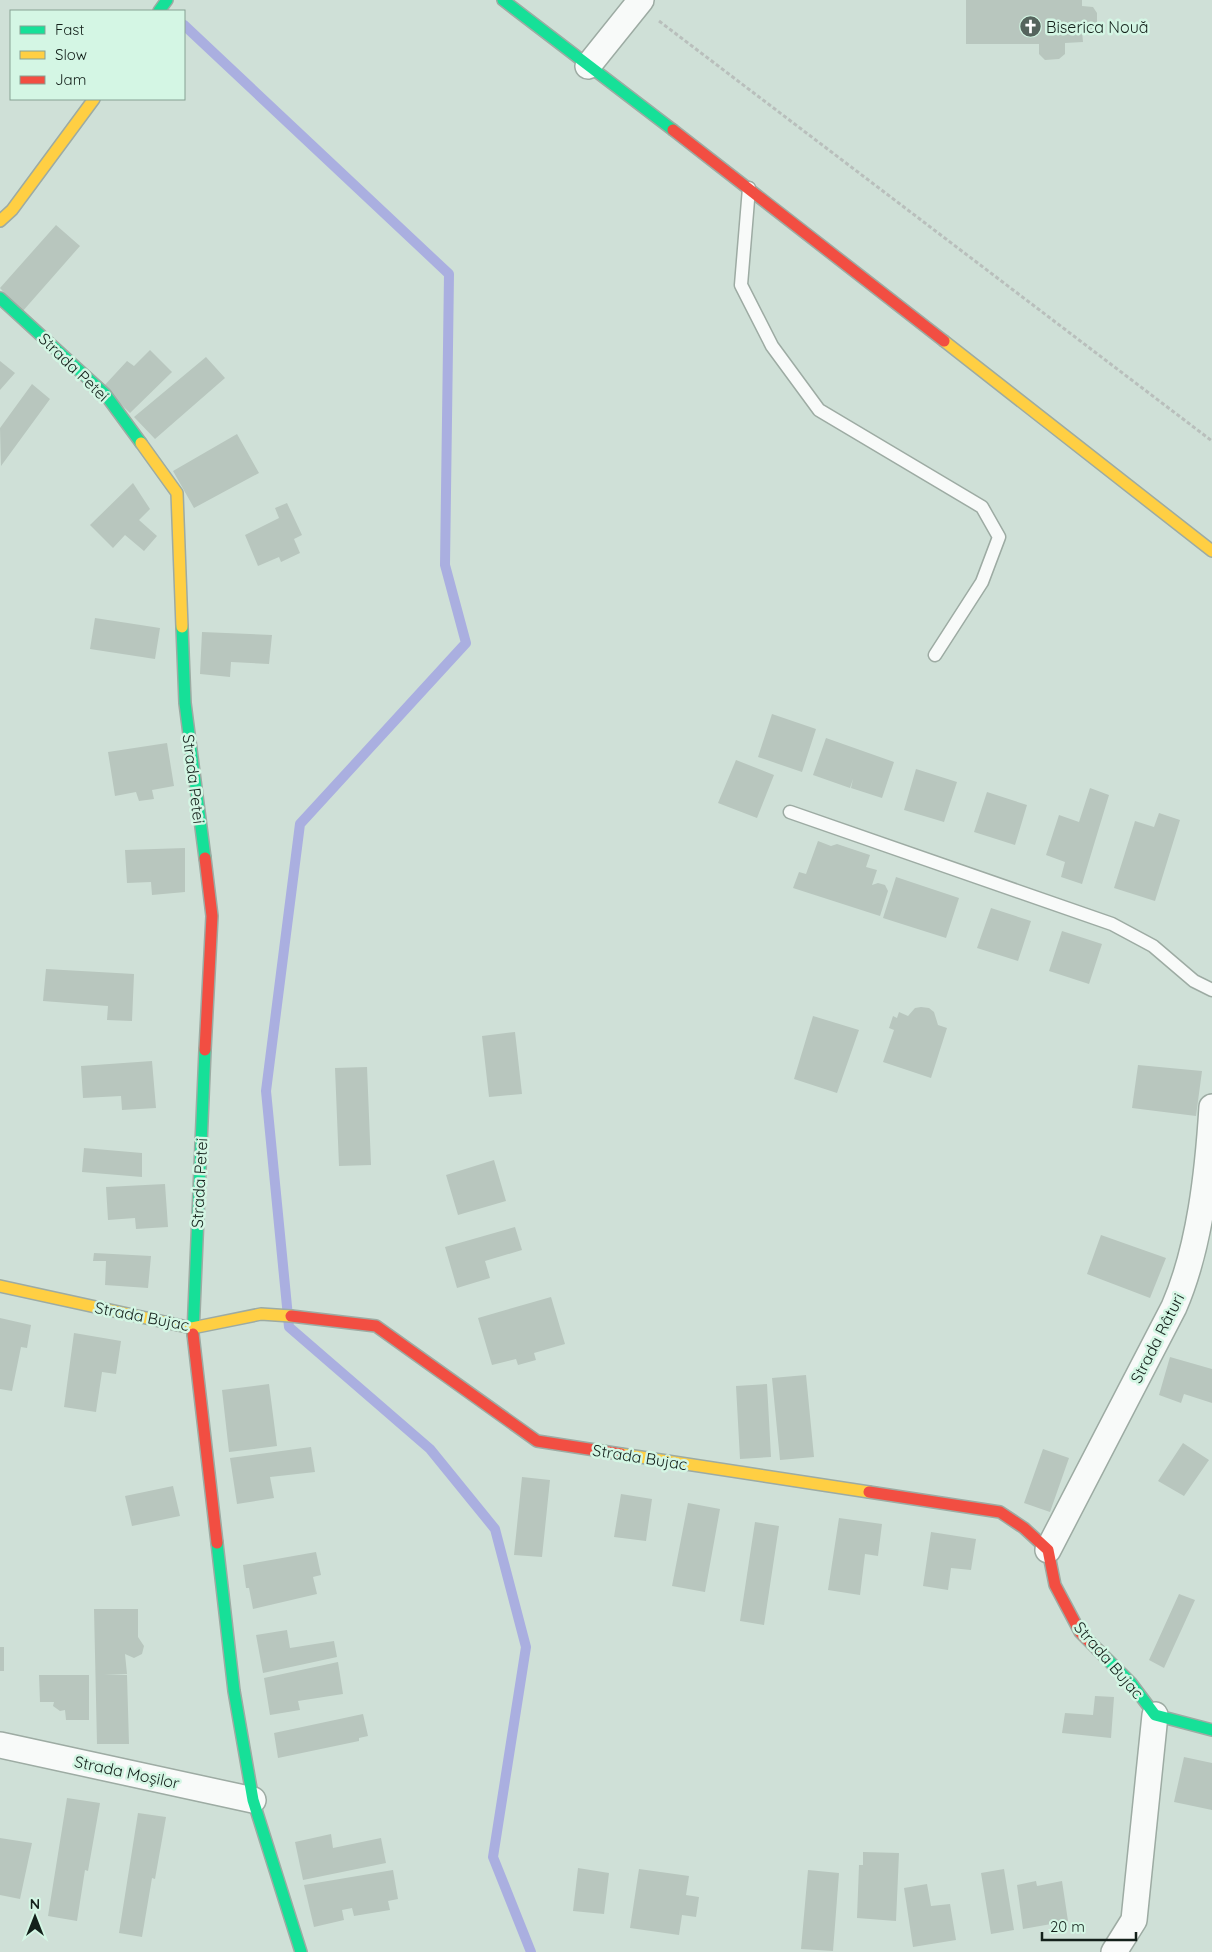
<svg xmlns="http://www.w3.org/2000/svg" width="1212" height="1952" viewBox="0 0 1212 1952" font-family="Quicksand,sans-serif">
  <rect width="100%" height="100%" fill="#cfe0d7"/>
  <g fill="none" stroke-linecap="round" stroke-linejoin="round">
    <path stroke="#aaafe0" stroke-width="10" d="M184,25L449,274L445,565L466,643L300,824L266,1091L289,1327L430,1449L495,1529L526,1647L493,1857L531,1952"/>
  </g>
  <path fill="#b8c6be" d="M966,0H1082V6L1093,7L1097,13V24L1092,31H1082L1083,42L1065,43V54L1059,59L1045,60L1039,54V44H966Z
    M56,225L80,246L22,312L0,288Z
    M150,350L172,372L130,413L103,387L127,361L134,366Z
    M206,357L225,378L155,439L134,417Z
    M0,361L15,373L0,390Z
    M32,384L50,399L1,466L0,428Z
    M237,434L259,473L194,508L173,471Z
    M133,483L150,509L139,520L157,536L144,551L125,535L113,548L90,525Z
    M287,503L302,535L294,539L300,553L281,562L279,557L258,566L245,535L279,518L275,508Z
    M95,618L160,628L155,659L90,649Z
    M202,632L272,635L269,664L231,662L230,677L200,674Z
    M772,714L816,729L802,772L758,757Z
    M826,738L894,762L882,798L851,788L853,779L850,788L813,775Z
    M167,743L174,786L152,790L154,799L139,801L136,792L115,796L108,752Z
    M736,760L774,775L757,818L718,803Z
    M916,769L957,782L944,822L904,810Z
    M1090,788L1109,795L1082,884L1061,877L1065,862L1046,855L1059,815L1079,822Z
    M987,792L1027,805L1015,845L974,832Z
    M1159,813L1180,820L1155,901L1114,888L1135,821L1154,827Z
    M818,841L831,846L837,844L870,855L866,867L877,870L872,885L878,883L885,885L888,891L880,916L793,888L799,872L806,874Z
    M185,848V892L152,895L151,882L127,883L125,850Z
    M896,877L959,898L946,938L883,918Z
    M991,908L1031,921L1018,961L977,948Z
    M1062,931L1102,944L1089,984L1049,971Z
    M46,969L134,974L132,1021L107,1020L108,1006L43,1001Z
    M921,1007L929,1008L934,1012L938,1025L947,1028L931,1078L883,1062L894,1030L889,1028L893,1016L897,1018L899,1012L908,1016L915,1008Z
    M813,1016L859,1030L837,1093L794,1079Z
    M515,1032L522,1094L489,1097L482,1036Z
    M152,1061L156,1108L122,1110L121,1096L83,1098L81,1066Z
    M1138,1065L1202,1071L1196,1116L1132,1108Z
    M367,1067L371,1165L339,1166L335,1068Z
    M84,1148L142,1153V1177L82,1172Z
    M494,1160L506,1201L458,1215L446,1175Z
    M165,1184L168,1227L136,1229L135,1218L108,1220L106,1187Z
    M515,1227L522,1250L485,1261L490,1278L457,1288L445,1247Z
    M1101,1235L1166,1258L1150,1298L1087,1274Z
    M94,1253L151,1256L148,1288L105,1285L106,1261H93Z
    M551,1297L565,1344L534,1353L536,1360L518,1365L516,1359L492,1365L478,1318Z
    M0,1318L31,1325L27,1348L21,1347L12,1391L0,1389Z
    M74,1333L121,1341L116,1374L102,1372L96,1412L64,1407Z
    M1170,1357L1212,1369V1403L1184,1394L1181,1403L1159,1395Z
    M806,1375L814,1457L780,1460L772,1378Z
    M269,1384L277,1446L229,1452L222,1390Z
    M767,1384L771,1457L740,1459L736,1386Z
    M1183,1443L1209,1460L1184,1496L1158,1481Z
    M311,1447L315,1472L270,1477L274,1498L237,1504L230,1458Z
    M1043,1449L1069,1458L1050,1512L1024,1503Z
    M522,1477L550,1480L542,1557L514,1555Z
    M173,1486L180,1516L132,1526L125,1496Z
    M621,1494L652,1499L646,1541L614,1537Z
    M688,1503L720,1509L705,1592L672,1586Z
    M839,1518L882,1524L878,1556L865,1554L860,1595L828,1590Z
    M755,1522L779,1526L764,1625L740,1621Z
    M931,1532L976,1539L971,1570L951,1568L948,1590L923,1586Z
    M316,1552L321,1575L313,1577L317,1594L253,1609L249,1588H246L243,1565Z
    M1179,1594L1195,1600L1164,1668L1149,1660Z
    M94,1609H138V1637L144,1646L142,1654L134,1658L125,1654L127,1674L104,1675H127L129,1744H97Z
    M287,1630L290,1648L334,1641L337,1657L263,1673L256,1635Z
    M0,1647H4V1671H0Z
    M338,1662L343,1694L298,1701L300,1710L270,1715L264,1678Z
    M39,1675H89V1720H66L65,1710L60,1711L53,1706L54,1702H40Z
    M1095,1696L1114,1697L1111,1738L1062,1733L1065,1713L1093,1715Z
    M363,1714L368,1736L359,1738V1741L278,1758L274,1733Z
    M1184,1757L1212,1763V1810L1174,1802Z
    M67,1798L100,1803L88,1871L85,1870L77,1921L48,1916Z
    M138,1813L166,1817L155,1879L152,1878L142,1937L119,1933Z
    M331,1834L333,1848L381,1838L386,1863L303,1880L295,1842Z
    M0,1838L32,1843L20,1899L0,1895Z
    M863,1852L899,1853L896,1921L857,1918L859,1865H863Z
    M578,1868L609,1873L604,1914L573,1911Z
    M639,1869L689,1876L686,1895L699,1897L696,1917L682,1915L679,1935L630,1928Z
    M1004,1869L1014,1930L991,1934L981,1873Z
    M393,1870L398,1899L388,1901L390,1910L354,1916L352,1908L342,1910L344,1920L314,1927L304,1885Z
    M808,1870L839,1873L833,1951L801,1949Z
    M1036,1881L1037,1886L1062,1881L1068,1921L1023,1929L1017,1885Z
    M927,1884L931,1906L950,1904L956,1940L913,1947L904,1888Z"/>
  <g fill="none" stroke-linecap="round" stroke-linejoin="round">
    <defs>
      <path id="lane" d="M749,188L741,285L772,346L819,410L982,507L999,537L982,582L935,655
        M790,812L1112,924L1153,946L1194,981L1212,990"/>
      <path id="street" d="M588,66L641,0
        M1048,1550L1174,1307C1200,1247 1208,1171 1212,1107
        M0,1745L253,1800
        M1114,1952L1134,1920L1155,1715"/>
      <path id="fast" d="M503,0L673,130
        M159,11L167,0
        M0,298L105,394L141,443
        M182,627L185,703L205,858
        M193,1334L205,1050
        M217,1543L234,1691L253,1800L301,1952
        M1098,1650L1131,1683L1155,1715L1212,1730"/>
      <path id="slow" d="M0,221L12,210L94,99
        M944,341L1212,551
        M141,443L177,493L182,627
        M0,1286L192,1328L261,1314L291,1316
        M621,1454L869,1492"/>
      <path id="jam" d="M673,130L944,341
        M205,858L212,916L205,1050
        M291,1316L376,1326L537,1441L621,1454
        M193,1334L217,1543
        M869,1492L1000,1512L1024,1528L1048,1550L1055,1585L1080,1632L1098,1650"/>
    </defs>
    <use href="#lane" stroke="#9daba3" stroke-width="15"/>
    <use href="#street" stroke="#9daba3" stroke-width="28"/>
    <use href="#fast" stroke="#9daba3" stroke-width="14"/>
    <use href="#slow" stroke="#9daba3" stroke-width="14"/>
    <use href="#jam" stroke="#9daba3" stroke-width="14"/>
    <path stroke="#b9bfbc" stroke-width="3" stroke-dasharray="4 2.5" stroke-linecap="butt" d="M659,21L1212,441"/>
    <use href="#lane" stroke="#f8faf9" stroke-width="12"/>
    <use href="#street" stroke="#f8faf9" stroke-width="25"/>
    <use href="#fast" stroke="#16e098" stroke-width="11"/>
    <use href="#slow" stroke="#ffcf43" stroke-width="11"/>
    <use href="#jam" stroke="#f24e42" stroke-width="11"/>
  </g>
  <defs>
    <symbol id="church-disc" viewBox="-11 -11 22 22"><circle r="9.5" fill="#55645d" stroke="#d4f6e4"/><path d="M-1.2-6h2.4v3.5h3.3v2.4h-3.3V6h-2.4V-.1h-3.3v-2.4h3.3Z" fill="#fff"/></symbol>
  </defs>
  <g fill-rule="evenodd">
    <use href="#church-disc" x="1018" y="14" width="25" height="25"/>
  </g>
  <g text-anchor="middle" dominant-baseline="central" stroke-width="5" stroke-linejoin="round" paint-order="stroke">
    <g font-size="16" fill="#14211b" stroke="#d4f6e4" text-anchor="start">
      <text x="1046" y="27">Biserica Nouă</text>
    </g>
    <g font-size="16" fill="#14211b" stroke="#d4f6e4">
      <text transform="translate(74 367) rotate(44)">Strada Petei</text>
      <text transform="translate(194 779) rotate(83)">Strada Petei</text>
      <text transform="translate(199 1183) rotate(-87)">Strada Petei</text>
      <text transform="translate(142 1316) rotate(11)">Strada Bujac</text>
      <text transform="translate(1157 1338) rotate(-63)">Strada Râturi</text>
      <text transform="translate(640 1457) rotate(9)">Strada Bujac</text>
      <text transform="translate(1109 1660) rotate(49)">Strada Bujac</text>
      <text transform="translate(127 1772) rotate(12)">Strada Moșilor</text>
    </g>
  </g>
  <rect x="10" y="10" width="175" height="90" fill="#d4f6e4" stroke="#87a194"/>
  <rect x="20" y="26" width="25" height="8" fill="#16e098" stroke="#87a194"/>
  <text x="55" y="35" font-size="15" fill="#14211b">Fast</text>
  <rect x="20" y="51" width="25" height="8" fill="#ffcf43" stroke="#87a194"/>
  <text x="55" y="60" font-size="15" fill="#14211b">Slow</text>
  <rect x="20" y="76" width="25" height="8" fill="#f24e42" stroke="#87a194"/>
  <text x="55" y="85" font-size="15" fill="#14211b">Jam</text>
  <g transform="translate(35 1917)" stroke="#d4f6e4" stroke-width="4" paint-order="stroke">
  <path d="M0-4L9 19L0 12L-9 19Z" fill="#14211b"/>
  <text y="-8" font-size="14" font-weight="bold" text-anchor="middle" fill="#14211b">N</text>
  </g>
  <path d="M1042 1932v8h94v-8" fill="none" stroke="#14211b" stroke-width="2.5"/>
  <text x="1050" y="1932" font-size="15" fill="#14211b" stroke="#d4f6e4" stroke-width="4" paint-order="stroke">20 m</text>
</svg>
